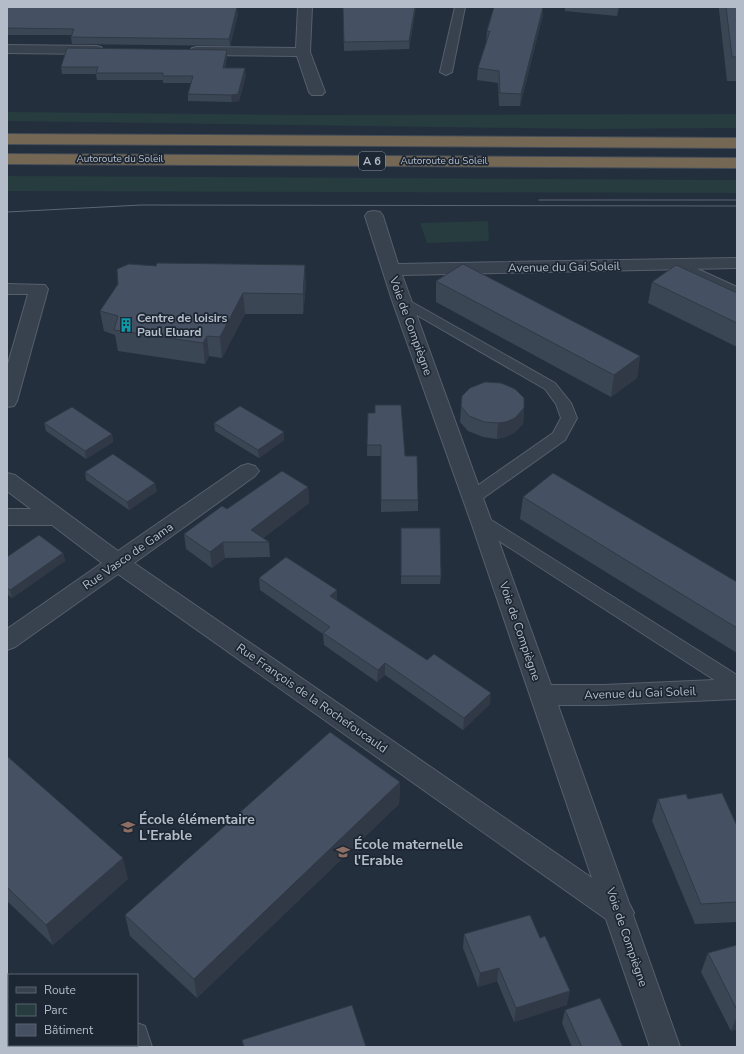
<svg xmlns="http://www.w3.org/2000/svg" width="744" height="1054" viewBox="0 0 744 1054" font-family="'Nunito Sans',sans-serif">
  <rect width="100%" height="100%" fill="#242f3e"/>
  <path fill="#263c3f" d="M7,112L313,115L737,114V128L591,129L7,121Z
    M7,176L737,180V193L7,191Z
    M488,221L489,241L427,243L420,223Z"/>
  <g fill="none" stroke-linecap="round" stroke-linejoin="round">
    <defs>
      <path id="lane" d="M455,7H465L452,72L446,75L440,72Z
        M680,261L737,287V296L675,268L673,265L675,262Z
        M401,296L555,383L571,403L577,418L565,440L479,501L473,503L467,501L465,497L467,493L553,433L561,418L556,404L545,389L396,303L394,300L396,297Z
        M482,516L488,518L737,675V692L730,690L476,526L474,522L476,518Z
        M7,1020H9V1042H7Z
        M137,1023L145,1026L152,1047H128V1045H137Z"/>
      <path id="street" d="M298,7H312L310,52L325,92L322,95H312L309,92L297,56L197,55L192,54L190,51L192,48L197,47L296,48Z
        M7,45L96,46L101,47L103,50L101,53L96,54L7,53Z
        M374,211L380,212L383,216L398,264L737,258V268L402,275L551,685H604L737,679V699L604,705H558L629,903L634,913L633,915L680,1047H650L606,919L118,574L15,647L7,650V629L102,563L52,525H7V509H31L7,491V473L15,475L118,551L241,466L248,464L255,466L259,471L255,476L134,563L592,878L471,522L392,300L365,216L368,212Z
        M7,284L45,285L48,289L17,401L14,406L7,407V367L28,294H7Z"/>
      <path id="highway" d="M7,134L737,138V148L7,144Z
        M7,154L737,158V168L7,164Z"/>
    </defs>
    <use href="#lane" stroke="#565f6c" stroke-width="2"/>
    <use href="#street" stroke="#565f6c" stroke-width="2"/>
    <use href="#highway" stroke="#434c59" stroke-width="2"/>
    <use href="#lane" fill="#38414e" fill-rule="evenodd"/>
    <use href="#street" fill="#38414e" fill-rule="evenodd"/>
    <use href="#highway" fill="#746855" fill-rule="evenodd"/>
    <path stroke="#5a6575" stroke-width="1" d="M539,200H737
      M7,212L141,205L737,206"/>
  </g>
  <path fill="#3b4654" d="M7,7L238,14L230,46L72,44L71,37L72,35H7Z
    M343,7H416L409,49L344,51Z
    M494,7H543V14L520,106H499L498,83L477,80L478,68L486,43L487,31Z
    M565,7H619L617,16L565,11Z
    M719,7H737V81H727L719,10Z
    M227,57L225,68L246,75L239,101L232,102L188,101V94L191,83H163V80H97L96,74H62L61,67Z
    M436,281L640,356L637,378L611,397L436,302Z
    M652,282L737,293V347L648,303Z
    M306,285L303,314H245L222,358L209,356L205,364L118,351L115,335L104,331L100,311Z
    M462,396L524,408L523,424L514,433L505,437L497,439L483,437L468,431L460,422Z
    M368,413L405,456L418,500V511L381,512V456H367Z
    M44,423L112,434L113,442L86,459L46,431Z
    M214,423L284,432V440L259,458L215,431Z
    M85,472L157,491L129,510L86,480Z
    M308,487L309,503L263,538L269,542L270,557L225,558L212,568L186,549L184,534L227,509Z
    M523,497L737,582V653L520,519Z
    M401,528L441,576L440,584H401Z
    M63,553L65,561L12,598L7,594V557Z
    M259,578L337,590V601L490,704L463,730L385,675L377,682L324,645L323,634L260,590Z
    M7,756L128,879L53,945L7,901Z
    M400,782L399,804L197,998L130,936L125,915Z
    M658,799H688L737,826V922L695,924L652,821Z
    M464,934L567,1005L514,1022L497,981L478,987L463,948Z
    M737,945V1029L731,1031L701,972L708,953Z
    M565,1010L623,1047H572L562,1023Z"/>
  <path fill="#303945" d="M237,7L238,14L230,46L229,39Z
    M415,7H416L409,49V41Z
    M543,7V14L520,106L521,94Z
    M227,50V57L223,75V68Z
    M245,68L246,75L239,101L232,102L231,95Z
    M305,265L306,285L303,314V294Z
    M243,293L245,314L222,358L220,337Z
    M207,336L209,356L205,364L203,343Z
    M640,356L637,378L611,397L614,375Z
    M524,408L523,424L514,433L505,437L497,439L498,423Z
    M284,432V440L259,458L258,450Z
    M112,434L113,442L86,459L85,451Z
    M155,483L157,491L129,510L127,502Z
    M308,487L309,503L257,542L251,530Z
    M223,542L225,558L212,568L210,552Z
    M63,553L65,561L12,598L10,590Z
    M337,590V602L330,596Z
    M385,663V675L377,682L378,670Z
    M491,693L490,704L463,730L464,718Z
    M400,782L399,804L197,998L194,979Z
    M123,858L128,879L53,945L46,925Z
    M499,968L497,981L478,987L480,973Z
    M570,991L567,1005L514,1022L516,1008Z
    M737,1016V1029L731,1031Z"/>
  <path fill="#455162" stroke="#303945" d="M7,7H237L229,39L71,37L74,29L7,28Z
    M343,7H415L409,41L344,42Z
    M494,7H543L521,94L500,93L499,71L478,68L490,31H487Z
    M726,7H737V57H732Z
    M67,48L227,50L223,68H245L238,94L231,95L188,94L193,76H163V73H96L98,67H61Z
    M157,263L305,265L303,294L243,293L220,337L207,336L203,343L114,330L118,316L100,311L118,284L117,269L129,264L156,266Z
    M463,264L640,356L614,375L436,281Z
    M676,265L737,293V323L652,282Z
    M485,382L501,383L515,389L524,398V408L515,418L506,422L498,423L484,422L469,416L461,406L462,396L470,388Z
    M375,405H401L405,456H417L418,500H381V445H367L368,413H375Z
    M240,406L284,432L258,450L214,423Z
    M72,407L112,434L85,451L44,423Z
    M113,454L155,483L127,502L85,472Z
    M282,471L308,487L251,530L269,542H223L210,552L184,534L222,506L227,509Z
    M553,473L737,582V628L523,497Z
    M401,528H440L441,576H401Z
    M39,535L63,553L10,590L7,588V557Z
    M286,557L337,590L330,596L427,660L434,654L491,693L464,718L385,663L378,670L323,633L330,627L259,578Z
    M330,732L400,782L194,979L125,915Z
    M7,756L123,858L46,925L7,887Z
    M722,793L737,826V902L701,904L658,799L686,794L688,799Z
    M530,915L540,938L545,936L570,991L516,1008L499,968L480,973L464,934Z
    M737,945V1010L708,953Z
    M600,998L623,1047H582L565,1010Z
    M352,1005L366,1047H244L242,1040Z
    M93,1045H115L116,1047H86Z"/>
  <defs>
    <symbol id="building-bare" viewBox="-9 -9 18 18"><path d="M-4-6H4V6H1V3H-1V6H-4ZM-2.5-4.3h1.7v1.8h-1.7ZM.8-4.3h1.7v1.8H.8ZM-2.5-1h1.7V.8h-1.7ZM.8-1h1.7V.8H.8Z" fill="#0f9aa8" stroke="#1d2633" stroke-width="2.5" paint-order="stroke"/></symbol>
    <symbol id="school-bare" viewBox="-9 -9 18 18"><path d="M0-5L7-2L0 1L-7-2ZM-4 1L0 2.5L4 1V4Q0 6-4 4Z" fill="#8d6e63" stroke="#1d2633" stroke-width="2.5" paint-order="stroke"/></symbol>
  </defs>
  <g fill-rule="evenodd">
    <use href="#building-bare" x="116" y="315" width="20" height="20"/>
    <use href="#school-bare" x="118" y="817" width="20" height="20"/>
    <use href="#school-bare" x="333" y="842" width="20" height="20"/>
  </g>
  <g text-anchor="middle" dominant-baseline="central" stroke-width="3.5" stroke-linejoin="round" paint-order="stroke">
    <g font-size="10" fill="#b4bcc9" stroke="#1d2633">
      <text x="120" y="159">Autoroute du Soleil</text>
      <text x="444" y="161">Autoroute du Soleil</text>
    </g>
    <rect fill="#1d2633" stroke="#878f9c" stroke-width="1" x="359" y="152" width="26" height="18" rx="3"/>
    <g font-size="11" font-weight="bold" fill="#b4bcc9">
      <text x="372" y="161">A 6</text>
    </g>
    <g font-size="12" fill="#b4bcc9" stroke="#1d2633">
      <text transform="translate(564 267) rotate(-1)">Avenue du Gai Soleil</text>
      <text transform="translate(411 326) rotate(70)">Voie de Compiègne</text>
      <text transform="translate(128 556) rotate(-35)">Rue Vasco de Gama</text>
      <text transform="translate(520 631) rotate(71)">Voie de Compiègne</text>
      <text transform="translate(640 693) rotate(-2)">Avenue du Gai Soleil</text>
      <text transform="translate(312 698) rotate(35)">Rue François de la Rochefoucauld</text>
      <text transform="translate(627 937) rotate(71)">Voie de Compiègne</text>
    </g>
    <g font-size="12" font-weight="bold" fill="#b4bcc9" stroke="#1d2633" text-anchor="start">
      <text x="137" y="318">Centre de loisirs<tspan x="137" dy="14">Paul Eluard</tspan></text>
    </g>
    <g font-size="14" font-weight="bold" fill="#b4bcc9" stroke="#1d2633" text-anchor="start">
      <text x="139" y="819">École élémentaire<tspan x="139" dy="16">L'Erable</tspan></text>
      <text x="354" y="844">École maternelle<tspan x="354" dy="16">l'Erable</tspan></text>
    </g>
  </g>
  <rect width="744" height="1054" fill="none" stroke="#b4bcc9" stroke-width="16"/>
  <rect x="8" y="974" width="130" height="72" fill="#1d2633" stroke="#59626f"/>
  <rect x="16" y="987" width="20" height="6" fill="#38414e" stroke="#59626f"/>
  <text x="44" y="994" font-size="12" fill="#b4bcc9">Route</text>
  <rect x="16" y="1004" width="20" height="12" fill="#263c3f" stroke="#59626f"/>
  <text x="44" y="1014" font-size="12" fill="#b4bcc9">Parc</text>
  <rect x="16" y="1024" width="20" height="12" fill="#455162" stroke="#59626f"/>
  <text x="44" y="1034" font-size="12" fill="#b4bcc9">Bâtiment</text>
</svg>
